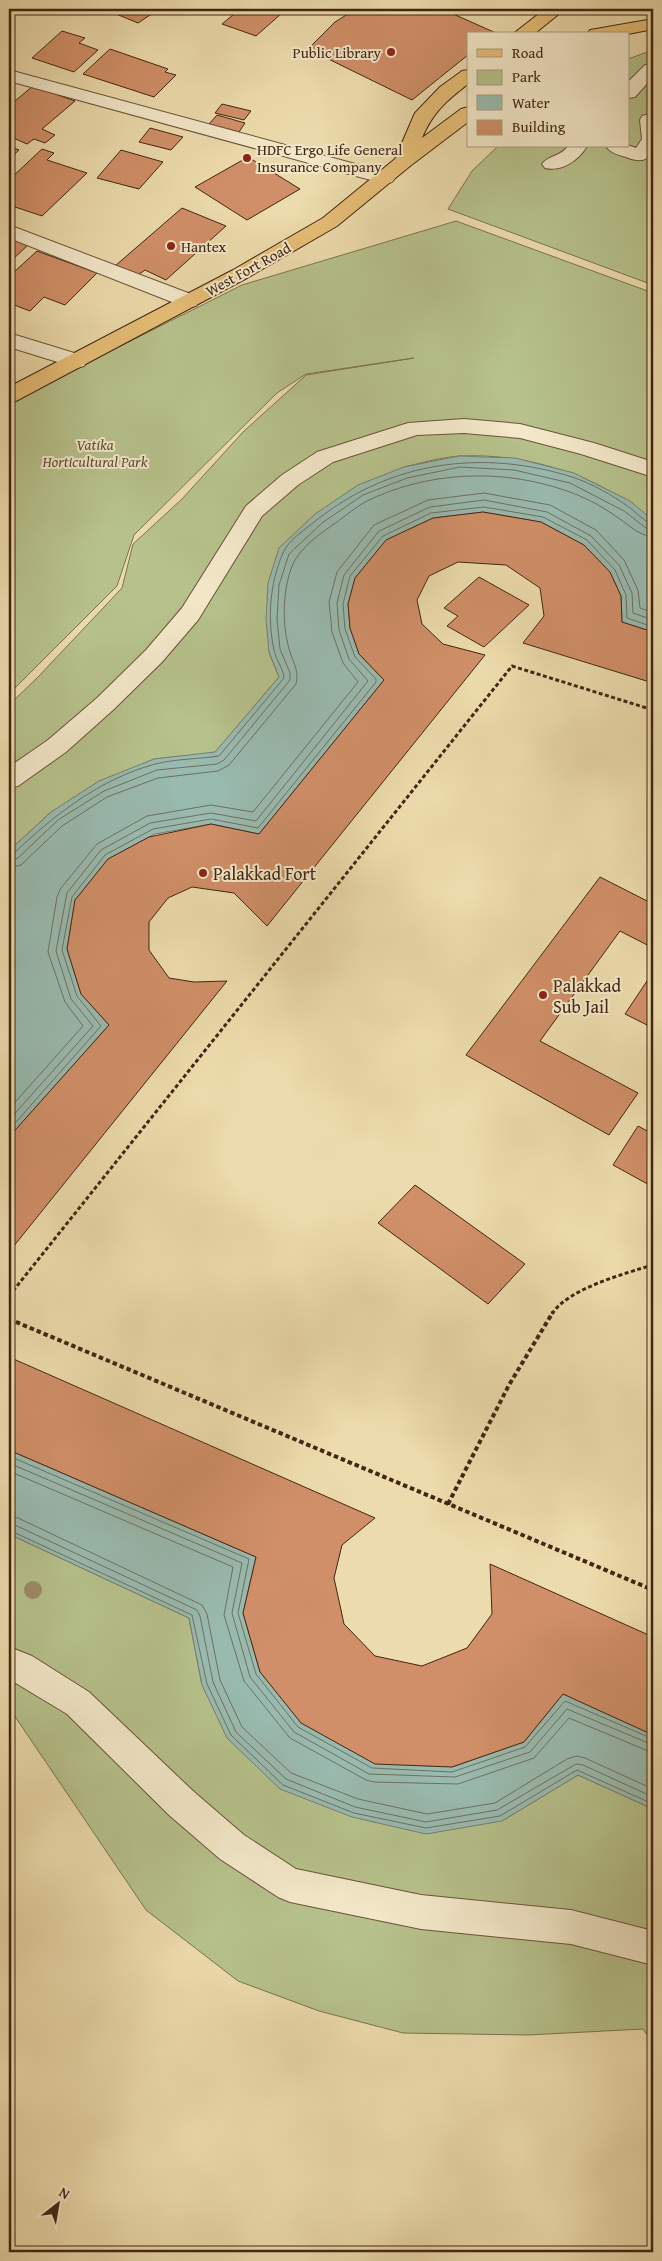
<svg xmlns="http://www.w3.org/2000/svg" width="662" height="2261" viewBox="0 0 662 2261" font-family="'Gentium Book Plus',serif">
  <rect width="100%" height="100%" fill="#ecdbac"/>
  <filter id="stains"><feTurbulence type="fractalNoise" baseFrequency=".004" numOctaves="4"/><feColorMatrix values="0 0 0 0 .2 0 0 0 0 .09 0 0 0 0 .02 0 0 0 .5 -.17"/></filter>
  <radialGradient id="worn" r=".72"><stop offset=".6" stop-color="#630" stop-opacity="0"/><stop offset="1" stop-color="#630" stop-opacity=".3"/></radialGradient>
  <path fill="#b6c18b" stroke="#7c734f" d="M653,50V285L448,209L472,171L498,146H628V59Z
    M456,221L653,293V520C598,476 531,453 460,456C442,457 422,463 404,467L269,652L279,677L215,753L154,759L51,812L9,851V705L38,677L122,588L133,544L182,499L243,432L306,375L414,358L306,374L277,393L134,535L117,586L9,694V402L242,285Z
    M9,1534L189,1618L202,1685L502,1821L578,1775L653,1809V2043L643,2029L528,2035L403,2033L319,2011L238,1981L146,1910L14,1715H9Z"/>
  <path fill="#99baaf" stroke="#767e71" d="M459,456L515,458L574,473L630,501L653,520V632L622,622L621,596L610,572L584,545L541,522L483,512L433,518L386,540L355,578L348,604L350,628L359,654L384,680L259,834L211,824L155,834L108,859L75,900L67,949L81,994L109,1025L9,1137V851L51,812L99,781L154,759L215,752L279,677L269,652L266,619L268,583L279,548L315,514L358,485L404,467Z
    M9,1450L256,1557L243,1613L260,1672L452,1767L524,1742L563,1694L653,1735V1809L578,1775L502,1821L426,1834L352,1817L280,1789L227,1738L202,1685L189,1618L9,1534Z"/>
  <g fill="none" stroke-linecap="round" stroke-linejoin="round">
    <path stroke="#6e7061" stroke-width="1" d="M9,854L14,853C56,814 98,780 155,764C175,759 198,759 219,756L284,678C283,668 276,660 274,650C267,618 270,583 283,553C289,539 306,529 318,519C392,461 483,449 572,477C591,483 612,495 629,507C637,513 643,521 653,524
      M9,861L18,858L58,820L104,791L157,770L217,764L224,760L290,680V673L280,649L277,619L279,585L289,554L322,523L363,495L407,478L460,467L514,470L570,483L624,511L646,528L653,530
      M9,868L21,865L62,826L107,797L158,778L218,771L229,765L296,684C300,670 291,659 288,645C282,621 283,589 292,566C300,547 321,533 337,522C346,515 355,508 365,502C427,471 502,468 567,491C584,497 600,505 614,515C627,523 637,535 653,537
      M9,1109L83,1026L65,1002L48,952L57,897L61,888L97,844L147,816L211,805L253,812L358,682L343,663L332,632L329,602L337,572L374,525L428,500L484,493L550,505L596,530L624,560L638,590L640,608L653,613
      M9,1120L93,1026L71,999L56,951L67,893L101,850L150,823L211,813L256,821L368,681L349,659L339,630L337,603L344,575L379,531L430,507L484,500L547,512L591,536L619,565L632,593L633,613L653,620
      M9,1130L101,1026L77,996L62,950L72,897L105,855L153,829L211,819L258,828L376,682V679L355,657L345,629L343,604L350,576L383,536L431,513L484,507L543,517L587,540L615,570L626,595L627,618L653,627
      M9,1456L249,1559L238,1613L256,1674L298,1727L372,1768L452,1772L525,1747L565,1701L653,1739
      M9,1463L242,1563L232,1613L250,1677L294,1732L369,1774L455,1777L530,1752L567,1709L653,1745
      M9,1471L233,1567L224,1615L244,1681L290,1738L366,1780L374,1782L458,1784L534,1758L569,1718L653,1753
      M9,1516L18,1518L202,1605L207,1614L220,1680L242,1727L291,1773L358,1799L427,1814L495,1803L567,1759L576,1756L585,1758L653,1789
      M9,1524L15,1525L197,1610L200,1616L213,1682L236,1732L286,1779L355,1807L426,1822L497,1810L576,1764L583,1765L653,1797
      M9,1530L192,1615L207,1684L231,1735L283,1785L354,1813L426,1828L500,1816L577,1770L653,1804"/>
  </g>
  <path fill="#d08f68" stroke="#422513" d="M104,9H159L138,23Z
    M240,9H270L282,13L256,36L222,24Z
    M356,9H442L496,33L468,34V55L412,100L308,49L335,22Z
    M62,31L85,38L79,43L98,50L74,72L32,58Z
    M110,49L168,69L165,72L176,75L154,97L83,74Z
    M33,86L75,101L42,129L55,135L45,143L34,139L27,144L9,136V106Z
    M222,104L251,111L244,120L215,113Z
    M217,115L245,123L239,132L209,124Z
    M150,128L183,137L171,150L139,142Z
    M9,146L19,150L9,159Z
    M42,149L54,153L47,160L87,173L42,216L9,205V180Z
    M121,150L163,162L139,189L97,178Z
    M248,157L300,189L247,220L195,187Z
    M182,208L226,226L166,280L145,270L138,275L115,266Z
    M9,235L30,243L9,263Z
    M37,251L97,273L65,305L44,297L30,311L9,303V272L13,273Z
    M483,512L541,522L584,545L610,572L621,596L622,622L653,632V683L523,643L544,616L540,588L506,565L458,562L429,576L417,600L422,624L443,644L485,655L267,926L234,893L192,887L168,898L149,922V950L169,978L194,982L227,981L9,1252V1137L109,1025L81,994L67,949L75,900L108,859L149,837L211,824L259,834L384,680L359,654L350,628L348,604L355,578L386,540L433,518Z
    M479,577L529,605L484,647L447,626L458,616L444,608Z
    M600,877L653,904V948L620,931L540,1041L638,1093L609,1135L466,1055Z
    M653,972V1028L625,1014Z
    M638,1126L653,1134V1187L613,1165Z
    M415,1185L525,1264L488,1304L378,1223Z
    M9,1357L375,1518L342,1545L334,1578L344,1624L375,1656L422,1666L467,1648L492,1614L490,1564L653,1637V1735L563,1694L524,1742L452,1767L375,1764L301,1723L260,1672L243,1613L256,1557L9,1450Z"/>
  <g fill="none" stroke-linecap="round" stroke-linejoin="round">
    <defs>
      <path id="minor" d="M651,64H653V77L635,97L628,98V82L645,65Z
        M9,70L392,174L395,178L392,182L385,184L378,182L9,81Z
        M649,114L653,115C653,137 660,171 626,157C619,155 610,153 606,146L628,145L636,148L642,139L640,120L642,116Z
        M568,146H587C579,160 562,172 545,168L542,164C549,155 562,156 568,146Z
        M9,225L196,296L199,301L196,306L189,307L182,306L9,238Z
        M9,333L84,356L87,361L84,366L77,368L9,347Z
        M464,419L520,424L594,443L653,462V477L581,454L520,438L464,433L417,435L333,462L298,485L262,516L198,620L162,662L113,710L66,752L18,786L9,788V767L48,740L97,698L146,650L182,608L246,506L282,475L317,452L408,423Z
        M9,1647L32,1656L89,1692L193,1791L244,1835L296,1869L421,1895L571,1910L653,1931V1965L571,1944L421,1929L290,1902L278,1897L220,1859L169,1815L67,1714L9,1679Z"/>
      <path id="major" d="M545,9H565L534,34H513Z
        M653,19V29L628,34H587L590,30L596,29Z
        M468,70V84C446,101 433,112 422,138L461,109L468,107V122L410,166L337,226L247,278L16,401L9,403V387L233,270L323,218L395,159L415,113L440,87L462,71Z"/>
    </defs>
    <use href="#minor" stroke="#6c5239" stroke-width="2"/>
    <use href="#major" stroke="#422513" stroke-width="2"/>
    <path stroke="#422513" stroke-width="3" stroke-dasharray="4 2.5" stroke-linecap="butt" d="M9,1296L512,666L653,710
      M552,1314C567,1289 626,1273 653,1265"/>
    <path stroke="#422513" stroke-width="4" stroke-dasharray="4.5 3" stroke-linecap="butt" d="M9,1319L653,1590
      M448,1504L509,1385L553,1312"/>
    <use href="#minor" fill="#f3e8c9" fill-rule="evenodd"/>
    <use href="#major" fill="#e6be76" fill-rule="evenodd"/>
  </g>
  <circle fill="#9e8c68" cx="33" cy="1590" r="9"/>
  <g fill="#8f2418" stroke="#f3e8c9" stroke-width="2">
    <circle cx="391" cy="52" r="5"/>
    <circle cx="247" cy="158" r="5"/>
    <circle cx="171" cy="246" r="5"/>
    <circle cx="203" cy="873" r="5"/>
    <circle cx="543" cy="995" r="5"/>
  </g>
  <g text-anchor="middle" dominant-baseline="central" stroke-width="4" stroke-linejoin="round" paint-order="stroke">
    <g font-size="15" fill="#422513" stroke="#f3e8c9" text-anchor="start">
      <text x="381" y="52" text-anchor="end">Public Library</text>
      <text x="257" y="149">HDFC Ergo Life General<tspan x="257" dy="17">Insurance Company</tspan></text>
      <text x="181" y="246">Hantex</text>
    </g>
    <g font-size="15" fill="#422513" stroke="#f3e8c9">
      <text transform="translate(248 269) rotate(-29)">West Fort Road</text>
    </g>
    <g font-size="15" font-style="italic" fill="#5f4c31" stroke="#f3e8c9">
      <text x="95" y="444">Vatika<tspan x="95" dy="17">Horticultural Park</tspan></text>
    </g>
    <g font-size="18" fill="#422513" stroke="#f3e8c9" text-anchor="start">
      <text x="213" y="873">Palakkad Fort</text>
      <text x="553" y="985">Palakkad<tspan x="553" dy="21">Sub Jail</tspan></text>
    </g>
  </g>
  <rect width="662" height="2261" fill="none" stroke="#ecdbac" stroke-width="30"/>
  <rect x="10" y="10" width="642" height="2241" fill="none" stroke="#422513" stroke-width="2.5"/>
  <rect x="15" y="15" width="632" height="2231" fill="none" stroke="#422513"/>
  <rect x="467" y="32" width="162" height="115" fill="#f3e8c9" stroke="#ac9a80"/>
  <rect x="477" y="49" width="25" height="8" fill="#e6be76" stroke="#ac9a80"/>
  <text x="512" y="58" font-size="15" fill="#422513">Road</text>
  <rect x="477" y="70" width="25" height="15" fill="#b6c18b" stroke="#ac9a80"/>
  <text x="512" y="82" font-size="15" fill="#422513">Park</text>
  <rect x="477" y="95" width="25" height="15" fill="#99baaf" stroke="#ac9a80"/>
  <text x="512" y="108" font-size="15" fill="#422513">Water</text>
  <rect x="477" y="120" width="25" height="15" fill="#d08f68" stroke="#ac9a80"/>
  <text x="512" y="132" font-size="15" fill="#422513">Building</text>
  <g transform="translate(58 2204) rotate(31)" stroke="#f3e8c9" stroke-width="4" paint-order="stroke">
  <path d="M0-4L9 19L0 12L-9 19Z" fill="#422513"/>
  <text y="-8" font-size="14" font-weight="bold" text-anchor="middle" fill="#422513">N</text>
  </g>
  <rect width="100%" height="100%" filter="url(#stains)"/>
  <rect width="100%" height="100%" fill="url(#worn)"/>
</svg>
